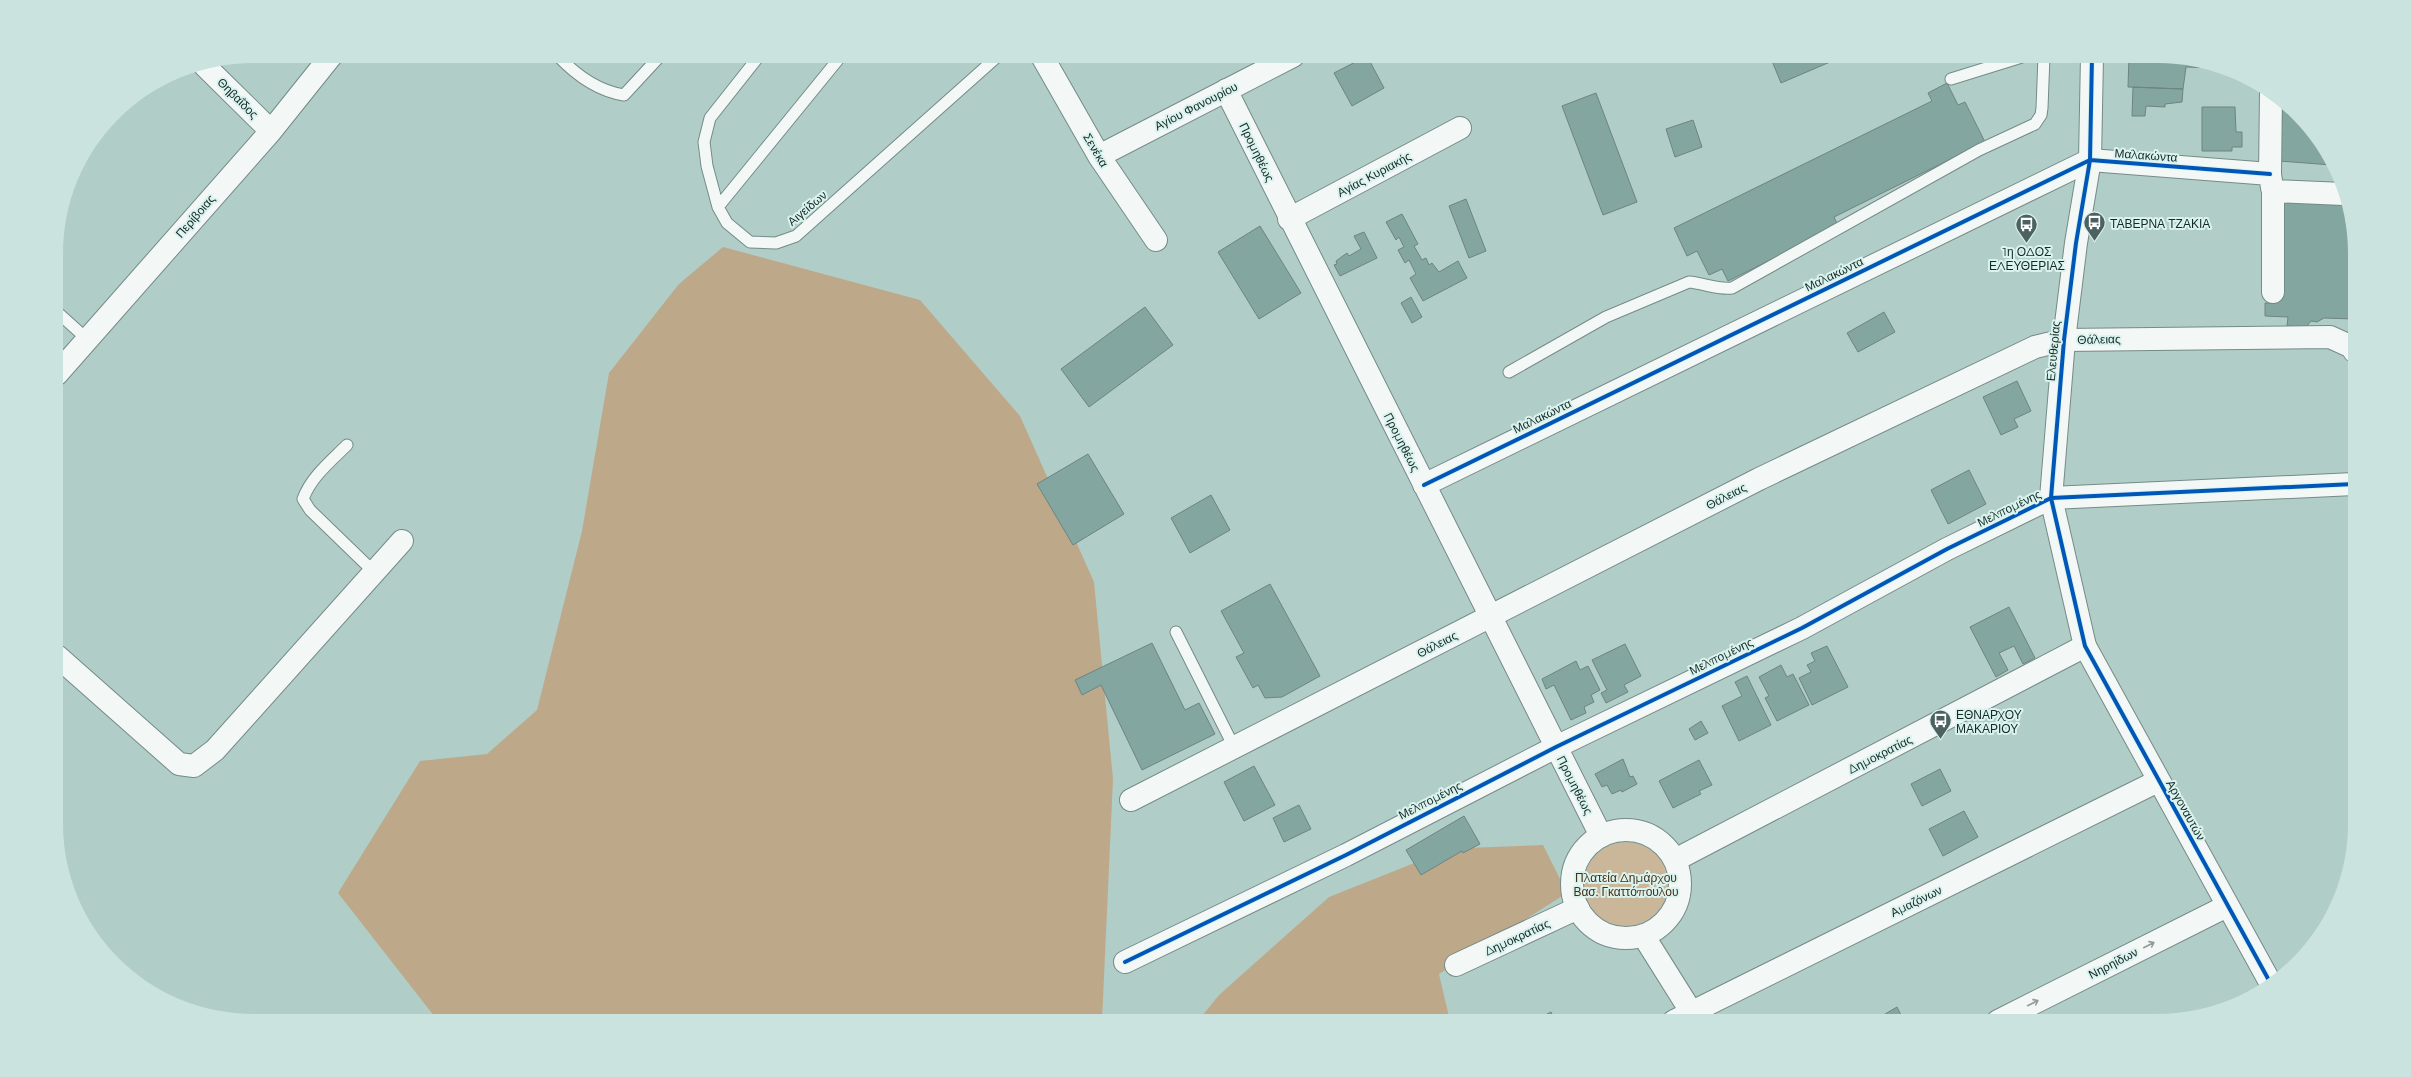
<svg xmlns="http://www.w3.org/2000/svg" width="2411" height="1077" viewBox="0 0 2411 1077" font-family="Montserrat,sans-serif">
  <rect width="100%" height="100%" fill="#b1cdc8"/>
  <path fill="#cab698" d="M1584 884a42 42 0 1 1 84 0a42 42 0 1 1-84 0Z"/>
  <path fill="#bda989" d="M723,247L920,300L1020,416L1094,582L1113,779L1102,1021H438L338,893L420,761L487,754L537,710L582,531L609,373L679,284Z
    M1543,845L1567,893L1439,974L1450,1021H1198L1219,995L1329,897L1437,854L1466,848Z"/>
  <path fill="#84a6a0" stroke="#6e8480" d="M581,56H591L587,61Z
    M1367,56L1384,88L1352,106L1334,73Z
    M1770,56H1844L1781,83Z
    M2129,56H2158L2220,68L2186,67L2183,89L2128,87Z
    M1947,83L1958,105L1965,102L1985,142L1834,217L1838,226L1728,281L1722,269L1709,275L1697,251L1687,256L1674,228L1932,101L1928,93Z
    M2133,87L2183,89L2182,102L2165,104V107L2146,106L2145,116H2132Z
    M1596,93L1637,202L1603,215L1562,106Z
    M2283,102L2314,133L2332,165L2279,161Z
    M2202,107H2235L2236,132H2242V147H2232V151H2202Z
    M1693,120L1702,147L1675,157L1666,129Z
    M1466,199L1486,251L1469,258L1449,206Z
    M2277,200L2346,202L2353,228L2354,319L2324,318L2317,322L2311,321L2306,327L2287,326L2288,317L2265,316V303H2275Z
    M1402,214L1418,244L1414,246L1422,260L1426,258L1429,265L1432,263L1439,272L1458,261L1467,278L1423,301L1410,278L1416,274L1409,260L1405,263L1398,250L1404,247L1399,237L1396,240L1386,222Z
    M1260,226L1301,293L1259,319L1218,252Z
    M1364,232L1377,258L1340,276L1334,265L1337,264L1336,261L1347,253L1349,256L1361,249L1354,236Z
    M1411,297L1422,317L1412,323L1401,303Z
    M1145,307L1173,345L1089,407L1061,369Z
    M1884,312L1895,332L1858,352L1847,333Z
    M2017,381L2031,411L2014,419L2018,427L2001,435L1983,397Z
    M1088,454L1124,514L1073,545L1037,484Z
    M1969,470L1986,504L1948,524L1931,490Z
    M1211,495L1230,530L1190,553L1171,518Z
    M1270,584L1320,676L1282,697L1265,698L1258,685L1253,688L1236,657L1244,653L1221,611Z
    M2009,607L2035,658L2023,664L2014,646L1999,653L2008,670L1996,677L1970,627Z
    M1152,643L1185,710L1199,703L1215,734L1142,770L1101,685L1082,695L1075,680Z
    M1625,644L1641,676L1624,685L1628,692L1606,703L1601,693L1607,690L1592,660Z
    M1827,646L1848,687L1812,705L1799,678L1811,672L1807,665L1815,661L1811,653Z
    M1576,661L1580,670L1588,666L1600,690L1591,695L1594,702L1584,707L1586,713L1571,720L1554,685L1546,689L1542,679Z
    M1781,665L1787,677L1793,674L1809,705L1777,721L1765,698L1769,696L1759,677Z
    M1747,676L1771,725L1739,741L1722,706L1742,696L1735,682Z
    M1701,721L1708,733L1695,740L1689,729Z
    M1623,759L1630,777L1633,776L1637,784L1622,792L1621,790L1612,794L1607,785L1602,787L1595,774Z
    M1699,760L1712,785L1699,791L1701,794L1673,808L1659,781Z
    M1254,766L1275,805L1244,821L1224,782Z
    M1940,769L1951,791L1922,806L1911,784Z
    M1299,805L1311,829L1284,842L1273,818Z
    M1964,811L1978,837L1943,856L1929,829Z
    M1464,816L1480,844L1463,853L1462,851L1421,875L1406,850Z
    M1897,1007L1904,1021H1875V1020Z
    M1551,1012L1555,1021H1526L1532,1018L1534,1021Z"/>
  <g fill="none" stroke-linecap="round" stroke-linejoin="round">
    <defs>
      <path id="lane" d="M558,56C576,75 598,91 624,95L660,56
        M759,56L710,118L704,142L707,166L718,207L727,223L750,242L776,243L796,236L998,56
        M1951,79L2025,56
        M718,207L841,56
        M57,312L87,339
        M1509,372L1606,317L1689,282C1703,283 1718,290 1732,288L1979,150L2035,124L2041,115L2042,108L2044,56
        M347,445C330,462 311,477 303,499L310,510L374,572
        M1176,632L1234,747"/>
      <path id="street" d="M1042,56L1099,156L1156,240
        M205,66L271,131
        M1226,90L1601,836
        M2271,93L2270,174L2272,188
        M1099,156L1293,56
        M1289,219L1460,128
        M2273,292V191L2344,194
        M57,374L271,131L331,56
        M1424,485L2090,160L2270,174
        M2085,646L2271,984
        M57,656L179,764L194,766L215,750L402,541
        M1131,800L1759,479L2035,347L2064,340L2330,337L2352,347L2354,351
        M1125,962L1346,855L1556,747L1802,628L1947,549L2051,498L2354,484
        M1456,965L1578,908
        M1674,1021L2158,781
        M1998,1021L2227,906"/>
      <path id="secondary" d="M1572 884a54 54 0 1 1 108 0a54 54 0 1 1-108 0Z
        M1675,860L2085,646L2051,498L2064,340L2076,243L2090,160L2092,56
        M1643,935L1697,1021"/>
    </defs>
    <use href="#lane" stroke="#758b87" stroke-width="13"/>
    <use href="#street" stroke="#758b87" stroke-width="24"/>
    <use href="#secondary" stroke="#758b87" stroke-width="24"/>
    <use href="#lane" stroke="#f3f8f7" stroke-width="11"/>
    <use href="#street" stroke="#f3f8f7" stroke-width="22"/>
    <use href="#secondary" stroke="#f3f8f7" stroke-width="22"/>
    <defs>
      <path id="cycleway" d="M2092,56L2090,160L2076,243L2064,340L2051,498L2085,646L2271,984
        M1424,485L2090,160L2270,174
        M1125,962L1346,855L1556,747L1802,628L1947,549L2051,498L2354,484"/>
    </defs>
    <use href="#cycleway" stroke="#dbf3ee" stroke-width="6"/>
    <use href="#cycleway" stroke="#0057b8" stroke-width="4"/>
  </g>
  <defs><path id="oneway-shaft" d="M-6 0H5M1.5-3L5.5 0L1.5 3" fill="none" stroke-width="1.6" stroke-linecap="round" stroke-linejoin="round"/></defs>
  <g stroke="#8f9b98">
    <use href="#oneway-shaft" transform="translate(2149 945) rotate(-27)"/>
    <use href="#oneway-shaft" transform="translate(2033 1003) rotate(-27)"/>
  </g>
  <defs>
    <symbol id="bus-pin" viewBox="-11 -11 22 30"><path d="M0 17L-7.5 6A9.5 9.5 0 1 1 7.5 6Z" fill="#4c625e" stroke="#dbf3ee"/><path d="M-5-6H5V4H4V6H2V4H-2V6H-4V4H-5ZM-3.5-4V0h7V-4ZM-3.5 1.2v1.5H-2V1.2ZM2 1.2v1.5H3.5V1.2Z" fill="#fff"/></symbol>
  </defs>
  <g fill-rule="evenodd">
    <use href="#bus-pin" x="2082" y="210" width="25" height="34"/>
    <use href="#bus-pin" x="2014" y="212" width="25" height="34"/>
    <use href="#bus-pin" x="1928" y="708" width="25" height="34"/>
  </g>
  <g text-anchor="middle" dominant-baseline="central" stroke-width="4" stroke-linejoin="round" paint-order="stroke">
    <g font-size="12" fill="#152925" stroke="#dbf3ee">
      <text transform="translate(238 98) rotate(45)">Θηβαΐδος</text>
      <text transform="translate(1196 106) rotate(-27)">Αγίου Φανουρίου</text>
      <text transform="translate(1096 150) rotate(59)">Σενέκα</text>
      <text transform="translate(1257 152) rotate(64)">Προμηθέως</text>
      <text transform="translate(2146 155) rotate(4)">Μαλακώντα</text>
      <text transform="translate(1374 174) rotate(-28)">Αγίας Κυριακής</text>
      <text transform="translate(807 208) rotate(-40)">Αιγείδων</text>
      <text transform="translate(195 216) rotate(-49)">Περίβοιας</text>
      <text transform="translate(1834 274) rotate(-26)">Μαλακώντα</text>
      <text transform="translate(2099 339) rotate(-1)">Θάλειας</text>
      <text transform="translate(2053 351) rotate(-85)">Ελευθερίας</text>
      <text transform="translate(1542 416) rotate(-26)">Μαλακώντα</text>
      <text transform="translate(1402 442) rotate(63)">Προμηθέως</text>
      <text transform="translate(1726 496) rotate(-27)">Θάλειας</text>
      <text transform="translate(2009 508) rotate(-26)">Μελπομένης</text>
      <text transform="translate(1437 644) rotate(-27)">Θάλειας</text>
      <text transform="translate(1721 656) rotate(-26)">Μελπομένης</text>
      <text transform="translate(1880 754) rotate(-27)">Δημοκρατίας</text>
      <text transform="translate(1575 785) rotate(63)">Προμηθέως</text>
      <text transform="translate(1430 800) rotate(-27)">Μελπομένης</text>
      <text transform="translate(2186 810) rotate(61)">Αργοναυτών</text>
      <text transform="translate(1916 901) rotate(-26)">Αμαζόνων</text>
      <text transform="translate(1517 937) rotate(-25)">Δημοκρατίας</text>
      <text transform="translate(2113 963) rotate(-27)">Νηρηίδων</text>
    </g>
    <g font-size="12" fill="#152925" stroke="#dbf3ee" text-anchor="start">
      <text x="2110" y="223">ΤΑΒΕΡΝΑ ΤΖΑΚΙΑ</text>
      <text x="2027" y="251" text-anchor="middle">1η ΟΔΟΣ<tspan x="2027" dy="14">ΕΛΕΥΘΕΡΙΑΣ</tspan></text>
      <text x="1956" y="714">ΕΘΝΑΡΧΟΥ<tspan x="1956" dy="14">ΜΑΚΑΡΙΟΥ</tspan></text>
    </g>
    <g font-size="12" fill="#462d15" stroke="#dbf3ee">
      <text x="1626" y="877">Πλατεία Δημάρχου<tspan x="1626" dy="14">Βασ. Γκαττόπουλου</tspan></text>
    </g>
  </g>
  <path d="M0 0H2411V1077H0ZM253 63H2158A190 190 0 0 1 2348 253V824A190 190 0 0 1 2158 1014H253A190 190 0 0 1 63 824V253A190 190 0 0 1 253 63Z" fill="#cbe3de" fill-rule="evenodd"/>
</svg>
